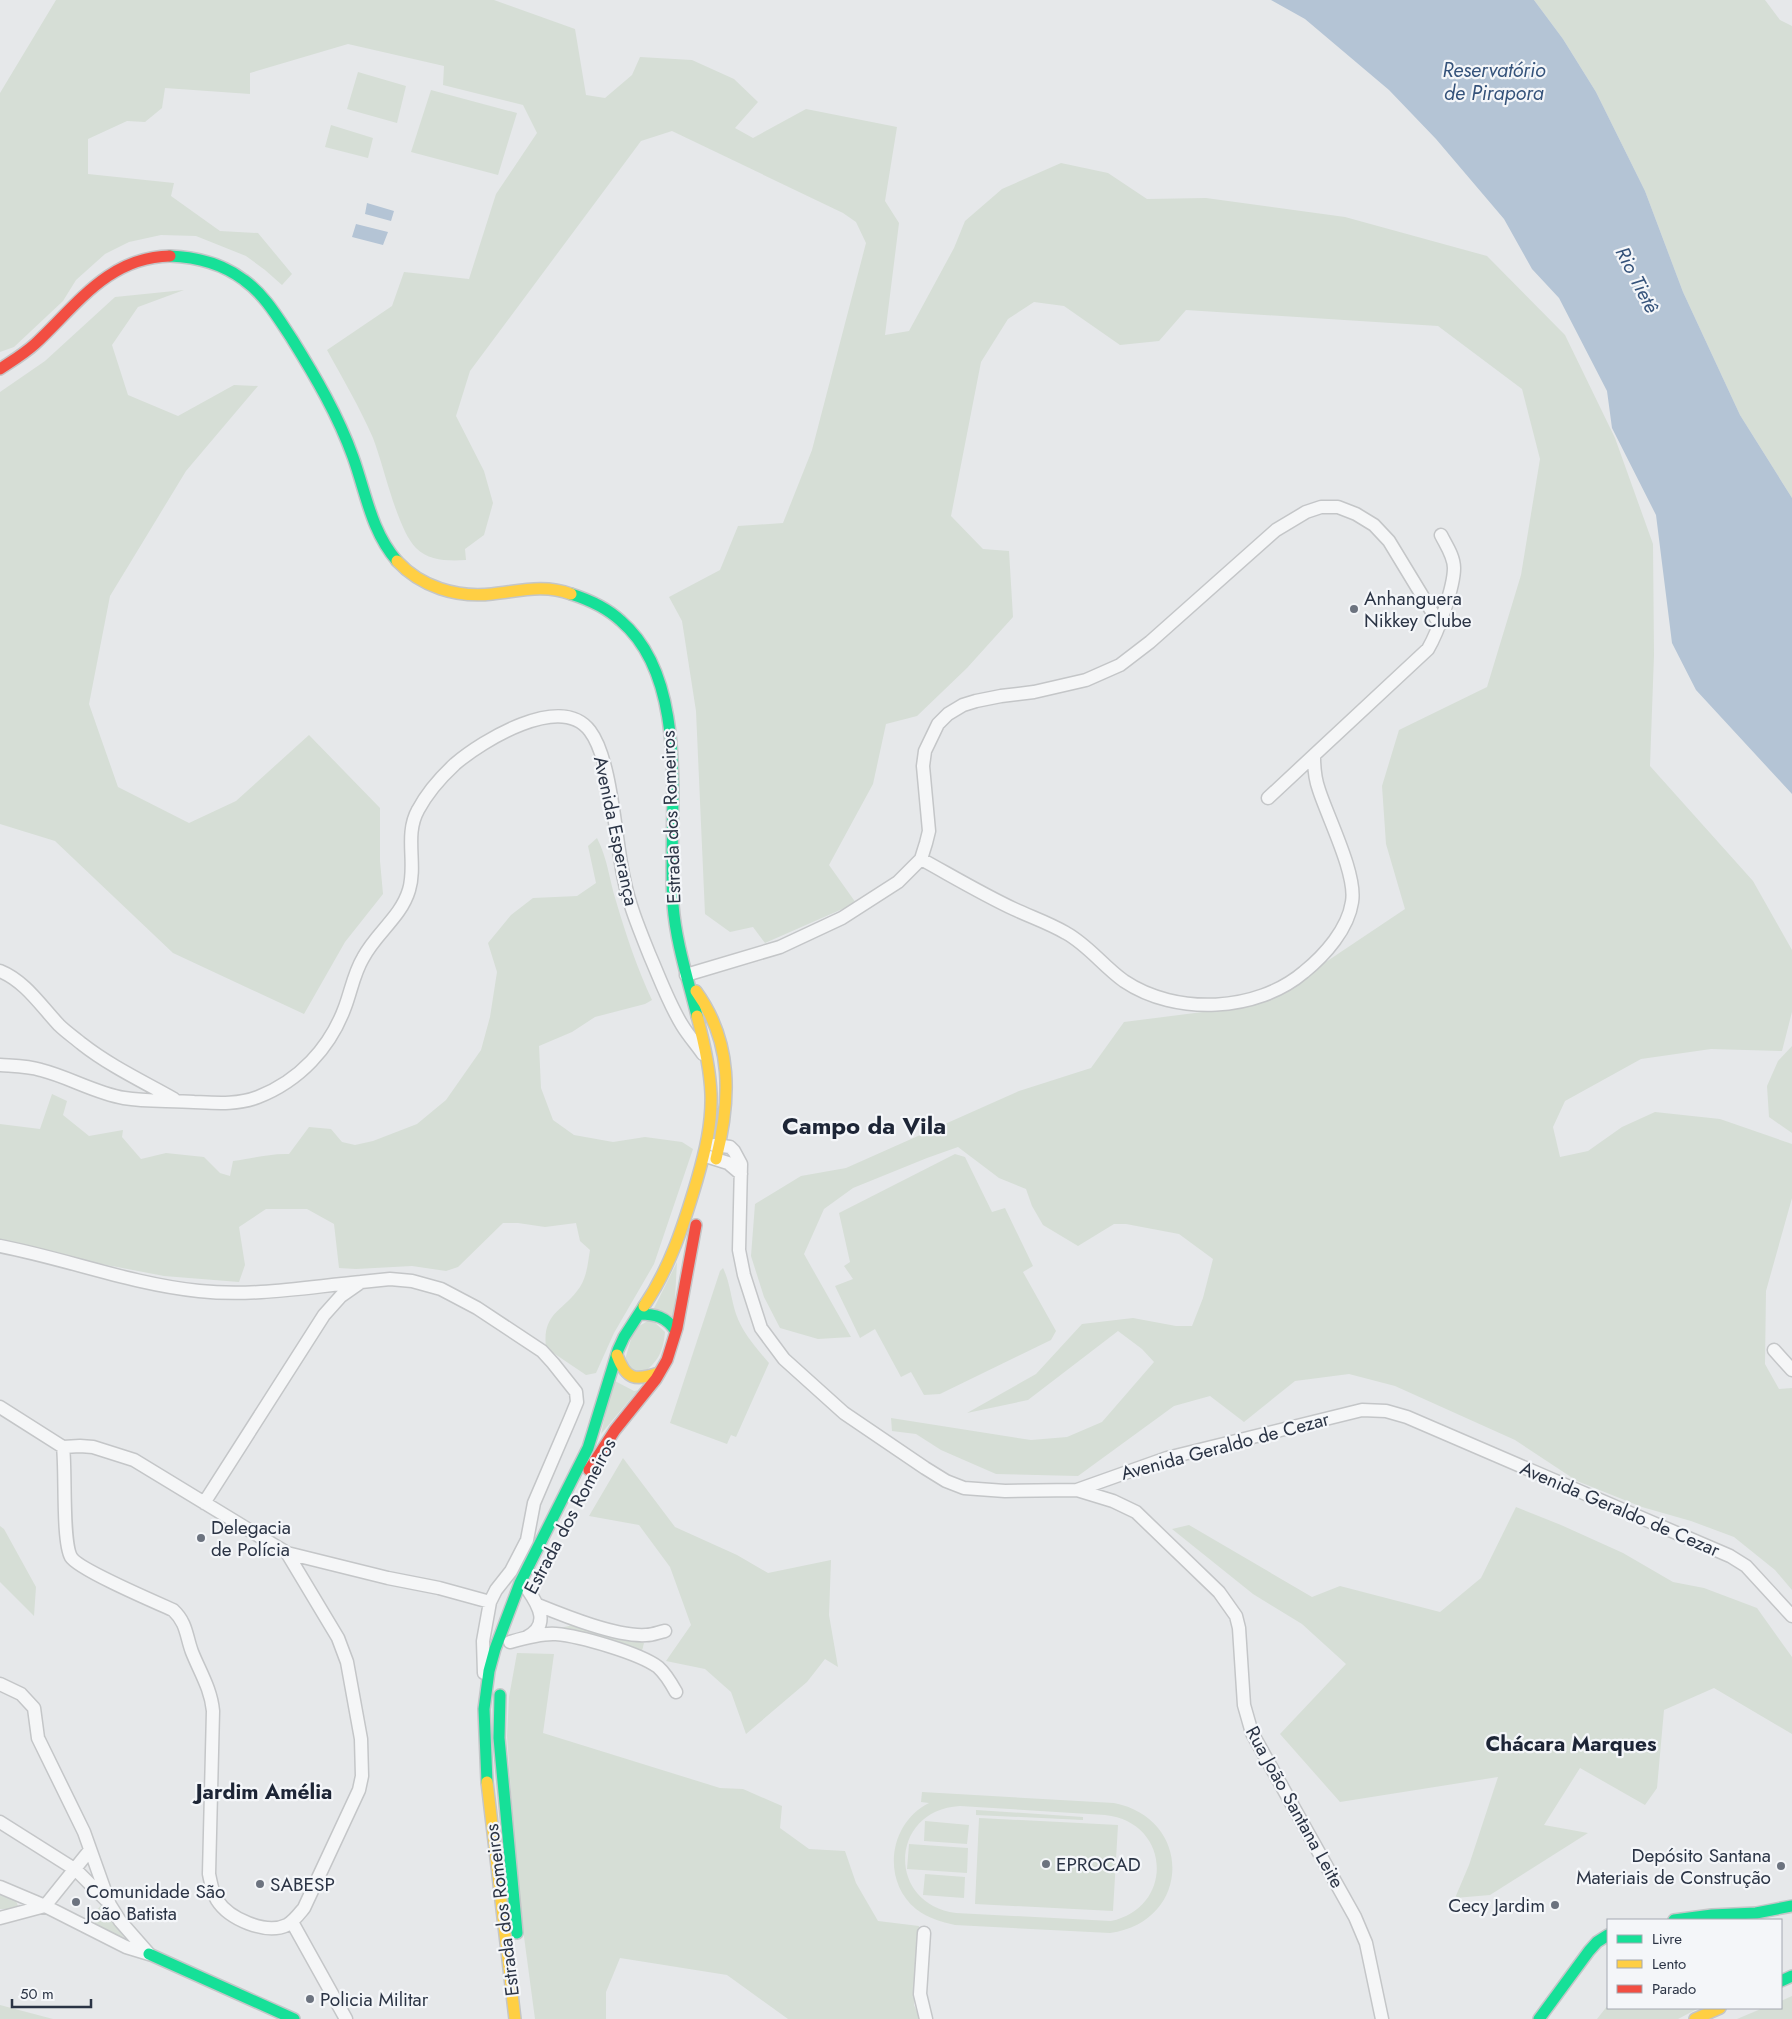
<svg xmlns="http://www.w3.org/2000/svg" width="1792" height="2019" viewBox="0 0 1792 2019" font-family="Jost,sans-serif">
  <rect width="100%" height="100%" fill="#e6e8ea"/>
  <path fill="#d6ded6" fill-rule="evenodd" d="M56,0H494L575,29L586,95L605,98L632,75L640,57L692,60L734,79L758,102L735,128L753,138L806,109L897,127L885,201L899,223L885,335L909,331L954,248L965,221L1002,189L1061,163L1108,173L1147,199L1206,198L1345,217L1487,256L1565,335L1615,438L1653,544L1654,655L1650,766L1753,881L1792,950V1012L1782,1051L1711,1049L1641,1059L1565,1101L1553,1127L1560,1157L1588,1151L1622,1127L1655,1112L1720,1119L1792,1144V1198L1766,1291L1765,1364L1779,1389L1792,1388V1590L1775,1570L1734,1537L1691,1521L1642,1507L1577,1481L1515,1440L1395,1386L1349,1374L1295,1381L1244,1422L1210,1396L1174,1406L1078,1476L996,1474L941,1450L916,1434L892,1431L891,1418L1031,1440L1067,1437L1102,1422L1154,1362L1142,1349L1118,1331L1028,1400L967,1413L1036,1374L1082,1324L1133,1318L1176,1326H1192L1203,1298L1213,1259L1179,1234L1126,1224H1114L1078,1246L1043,1225L1032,1206L1026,1189L999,1178L958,1147L927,1158L853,1188L824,1209L804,1254L851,1337L818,1339L780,1328L764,1297L751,1256L755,1204L801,1176L846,1168L1019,1091L1091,1068L1124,1022L1242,1007L1287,988L1405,909L1386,844L1382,786L1399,730L1487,687L1521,575L1540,459L1522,389L1438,326L1186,310L1159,341L1120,345L1064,306L1034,302L1008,319L981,362L951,516L983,549L1009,551L1013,617L967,668L917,716L886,724L873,784L829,865L856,903L765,943L753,927L730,932L705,914L696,711L682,621L669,597L720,570L738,526L783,523L812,450L866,243L856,222L843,213L672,131L641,141L470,371L456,416L484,471L493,503L484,535L465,549L466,560C448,561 429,561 416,548C397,529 384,466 373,438C360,408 343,379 327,350L392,306L404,272L469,279L496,194L537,133L523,105L443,85L444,66L348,44L250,73V94L165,88L162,108L145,122L127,121L88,139V174L174,183L171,196L220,231L258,233L292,274L282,285L265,270L246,256L196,236L161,235L129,242L105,254L76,280L63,301L14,347L0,352V93Z
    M1534,0H1765L1780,20L1792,26V498L1740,415L1683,292L1645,191L1596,92L1563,39Z
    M358,72L406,86L397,123L347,109Z
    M431,90L517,113L498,175L411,152Z
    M331,125L373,138L368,158L325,147Z
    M184,290L138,307L112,345L128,395L178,416L234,385L258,386L186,471L110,596L89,704L118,787L189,823L236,801L309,735L380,808V861L383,894L345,942L304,1014L173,953L55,841L0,824V392L45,361L115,297Z
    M597,838C608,860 609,879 616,901C626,935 637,968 652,1000L645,1004L595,1017L572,1032L539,1046L541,1088L553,1120L574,1135L613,1142L645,1137L682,1142L693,1149L654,1264L614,1333L596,1373L586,1375L546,1348C542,1312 563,1312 580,1287C587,1276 588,1262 590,1250L580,1241L576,1223L545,1227L518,1223H503L458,1267L446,1271L412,1266L356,1269L339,1268L334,1224L307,1209H266L239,1227L245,1265L239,1282L164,1276L86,1261L0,1239V1124L40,1129L52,1094L67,1101L63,1115L89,1136L123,1130L122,1137L141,1159L166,1153L204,1157L220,1173L230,1176L233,1161C251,1159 270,1153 289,1154L309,1127L331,1129L342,1142L355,1145L373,1141L417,1124L446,1100L481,1050L490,1017L497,972L488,943L511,915L533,898L577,896L596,883L588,846Z
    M1792,1046V1133L1769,1117L1767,1086L1778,1061Z
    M955,1154L965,1157L992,1212L1005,1208L1033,1266L1023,1272L1056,1331L1051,1340L940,1394L924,1395L911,1372L901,1377L875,1329L860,1338L835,1286L853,1279L844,1266L850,1262L839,1213Z
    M677,1262L674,1317L653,1310Z
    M723,1268C730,1282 731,1299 736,1314C742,1332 757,1349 769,1363L736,1437L731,1435L727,1444L670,1423L720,1271Z
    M651,1319L665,1332C663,1354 657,1362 641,1375L624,1363L634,1329Z
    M613,1380L634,1391L638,1390L601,1434Z
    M623,1458L675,1527L737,1555L768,1573L831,1560L829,1615L838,1667L825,1659L807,1682L746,1734L731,1692L705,1669L666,1661L691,1625L670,1567L639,1525L589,1516Z
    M1516,1507L1561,1525L1623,1553L1673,1582L1704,1588L1757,1608L1792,1657V1734L1714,1688L1664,1710L1657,1788L1645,1805L1580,1768L1544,1825L1588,1833L1490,1895L1455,1898L1469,1865L1498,1777L1340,1802L1280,1734L1346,1664L1302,1624L1253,1594L1172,1529L1189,1525L1312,1597L1340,1586L1440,1612L1481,1578Z
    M0,1526L4,1529L36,1587L34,1616L0,1582Z
    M573,1625L644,1643L641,1655L556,1629Z
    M517,1653L554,1654L543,1733L720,1788L743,1789L782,1806L780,1828L809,1849L845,1851L856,1883L878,1921L919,1926L914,2005L920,2019H788L727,1975L620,1958L606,1992V2019H535L518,1892L507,1736L509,1697Z
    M922,1792L1114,1803C1194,1819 1191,1922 1110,1933L955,1925C941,1922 928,1918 916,1909C881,1880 889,1823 929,1803L921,1802ZM960,1806L1105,1815C1171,1822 1175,1907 1111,1921L956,1913C886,1904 889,1810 960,1806Z
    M976,1810L1083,1817V1820L976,1815Z
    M979,1818L1118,1825L1113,1911L975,1904Z
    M925,1821L969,1825L967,1844L924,1841Z
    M909,1844L968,1848L967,1873L907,1869Z
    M925,1874L965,1877L964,1898L923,1895Z
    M0,1895L16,1901L18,1906L15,1909H0Z
    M101,1905L129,1944L87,1923Z
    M1792,1996V2019H1737L1763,2008H1781V2001Z
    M0,2005L53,2019H0Z
    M1608,2005V2008H1699L1678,2019H1597Z"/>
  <path fill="#b4c4d5" d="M1271,0H1534L1563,39L1596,92L1645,191L1683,292L1740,415L1792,498V794L1696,690L1672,643L1656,515L1612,428L1607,391L1559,298L1532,269L1504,219L1436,139L1389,90L1305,19Z
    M367,203L394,211L391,221L365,214Z
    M356,224L388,232L383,245L352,237Z"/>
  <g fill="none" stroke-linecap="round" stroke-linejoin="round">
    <defs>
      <path id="street" d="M1268,798L1428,649C1438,632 1454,587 1454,568C1454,556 1446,545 1441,535
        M921,859C952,876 982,894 1014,909C1031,917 1049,923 1066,933C1088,945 1103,966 1124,981C1176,1016 1257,1012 1304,972C1325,955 1348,929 1352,902C1357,875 1328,818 1319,790C1315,779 1314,768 1314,757
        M0,971C25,981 41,1006 59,1025C66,1032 75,1038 82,1044C110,1066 144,1082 174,1099
        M686,975L780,947L842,918L898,882L921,859L926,843L929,831L923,766L925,751L938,724L948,714L963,705L976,701L1001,696L1034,692L1086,680L1120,665L1150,642L1276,530L1306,512L1321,507H1338L1356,514L1374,525L1389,541L1440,625
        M0,1065C13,1066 28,1066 41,1070C69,1077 95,1093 124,1098C147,1102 171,1100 194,1102C216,1103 237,1105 258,1097C299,1081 330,1048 345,1007C351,991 354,973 363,958C376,933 401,917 409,890C417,864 404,835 418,810C427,793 441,777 455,764C482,741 561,692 590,731C612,760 615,840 624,879C629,905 640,931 650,956C660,979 669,1004 682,1025C688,1035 696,1044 703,1054
        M714,1145L730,1147L734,1151L741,1164L739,1250L744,1275L761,1328L784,1359L844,1413L925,1468L946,1481L964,1488L1005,1491L1077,1490L1167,1458L1362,1410L1386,1411L1407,1417L1730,1556L1746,1566L1792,1616
        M709,1157L728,1163L741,1174
        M0,1246C67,1259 131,1284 199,1291C254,1297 307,1287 361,1282
        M1774,1350L1792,1370
        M0,1407L63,1447C66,1470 62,1541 71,1557C78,1569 155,1602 173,1610C187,1623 186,1636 192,1652C200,1672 211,1689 213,1711L209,1874C211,1883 212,1892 217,1900C229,1919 266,1935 287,1925C294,1921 299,1914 304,1908L359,1790L362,1776L361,1739L347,1662L338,1638L287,1553
        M63,1447L80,1446L93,1447L134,1460L287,1553L388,1578L439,1588L490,1602
        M1077,1490L1113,1501L1136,1512L1219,1592L1236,1616L1239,1628L1244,1705L1252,1733L1355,1917L1366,1943L1382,2019
        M204,1503L324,1315L341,1296L361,1282L390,1279L412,1281L441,1289L477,1308L542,1351L553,1363L576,1392L577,1402L570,1419L534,1503L527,1540L511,1571L496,1590L490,1602L483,1641L484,1673
        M538,1605C565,1616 617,1637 646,1635C653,1635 659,1632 665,1631
        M527,1637C550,1625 539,1606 528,1590
        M510,1642C524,1638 541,1633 556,1634C580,1636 639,1653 658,1667C666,1674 671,1683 676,1692
        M0,1684L21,1694L34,1708L38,1738L84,1832L110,1905L120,1921L149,1954
        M0,1822L76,1870L106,1900
        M0,1887L45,1906L126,1947L149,1954
        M0,1918L45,1906L90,1850
        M292,1922L346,2019
        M924,1933L920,1994L926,2019"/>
      <path id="fast" d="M170,256C196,257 223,264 244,280C265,295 278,318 292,339C315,376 338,415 353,457C366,493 371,531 397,561
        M571,594C590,600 607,608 621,621C693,683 667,820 673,905C676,943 688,979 697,1016
        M640,1314C655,1314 666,1317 675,1330
        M500,1695L499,1738L517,1933
        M487,1782L484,1709L489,1671L495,1649L520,1583L588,1448L618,1350L624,1337L644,1306
        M1674,1920L1712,1915L1756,1913L1792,1906
        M149,1954L294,2019
        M1781,1981L1792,1976
        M1539,2019L1589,1951L1597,1942L1608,1935"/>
      <path id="slow" d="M397,561C421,587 457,598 492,594C520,591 544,584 571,594
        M696,991C733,1042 731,1100 716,1159
        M644,1306C670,1268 684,1224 697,1180C705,1152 712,1124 711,1094C710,1068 704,1042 697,1016
        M617,1355C626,1380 635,1381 659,1373
        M487,1782L515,2019
        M1695,2019L1720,2008"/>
      <path id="jam" d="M0,369C12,361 24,354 35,344C76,306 108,257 170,256
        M589,1470L615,1430L656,1379L667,1360L677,1328L696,1225"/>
    </defs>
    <use href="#street" stroke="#c4c6c8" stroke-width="15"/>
    <use href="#fast" stroke="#c4c6c8" stroke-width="14"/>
    <use href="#slow" stroke="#c4c6c8" stroke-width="14"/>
    <use href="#jam" stroke="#c4c6c8" stroke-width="14"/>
    <use href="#street" stroke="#f5f6f7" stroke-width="12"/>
    <use href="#fast" stroke="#16e098" stroke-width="11"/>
    <use href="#slow" stroke="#ffcf43" stroke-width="11"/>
    <use href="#jam" stroke="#f24e42" stroke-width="11"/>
  </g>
  <g fill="#6c737f" stroke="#f4f6f9" stroke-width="2">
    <circle cx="1354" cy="609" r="5"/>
    <circle cx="201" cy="1538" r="5"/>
    <circle cx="1046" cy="1864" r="5"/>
    <circle cx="1781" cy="1866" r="5"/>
    <circle cx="260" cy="1884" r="5"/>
    <circle cx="76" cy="1902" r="5"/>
    <circle cx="1555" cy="1905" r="5"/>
    <circle cx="310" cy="1999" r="5"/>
  </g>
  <g text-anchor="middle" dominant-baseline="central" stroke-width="4.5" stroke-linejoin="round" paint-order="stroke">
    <g font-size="19" fill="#2b3445" stroke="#f4f6f9" text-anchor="start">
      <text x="1364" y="598">Anhanguera<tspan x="1364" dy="22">Nikkey Clube</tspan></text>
      <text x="211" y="1527">Delegacia<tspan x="211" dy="22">de Polícia</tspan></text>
      <text x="1771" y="1855" text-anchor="end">Depósito Santana<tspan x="1771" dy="22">Materiais de Construção</tspan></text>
      <text x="1056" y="1864">EPROCAD</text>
      <text x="270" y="1884">SABESP</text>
      <text x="86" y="1891">Comunidade São<tspan x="86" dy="22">João Batista</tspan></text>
      <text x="1545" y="1905" text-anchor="end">Cecy Jardim</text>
      <text x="320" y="1999">Policia Militar</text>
    </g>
    <g font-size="19" fill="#2b3445" stroke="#f4f6f9">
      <text transform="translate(671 817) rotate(-92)">Estrada dos Romeiros</text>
      <text transform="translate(616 831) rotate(78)">Avenida Esperança</text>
      <text transform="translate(1225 1446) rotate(-15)">Avenida Geraldo de Cezar</text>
      <text transform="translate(1620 1509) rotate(23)">Avenida Geraldo de Cezar</text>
      <text transform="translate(570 1516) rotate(-62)">Estrada dos Romeiros</text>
      <text transform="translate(1295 1807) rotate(61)">Rua João Santana Leite</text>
      <text transform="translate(502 1910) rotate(-97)">Estrada dos Romeiros</text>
    </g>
    <g font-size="20" font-style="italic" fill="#34527a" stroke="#f4f6f9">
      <text x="1494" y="70">Reservatório<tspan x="1494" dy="23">de Pirapora</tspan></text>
      <text transform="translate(1637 280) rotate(63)">Rio Tietê</text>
    </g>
    <g font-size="21" font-weight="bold" fill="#1d2536" stroke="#f4f6f9">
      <text x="1571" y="1744">Chácara Marques</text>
      <text x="264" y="1792">Jardim Amélia</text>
    </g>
    <g font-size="24" font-weight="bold" fill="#1d2536" stroke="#f4f6f9">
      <text x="864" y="1125">Campo da Vila</text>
    </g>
  </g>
  <rect x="1607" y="1919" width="175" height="90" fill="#f4f6f9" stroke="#a4a8b1"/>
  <rect x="1617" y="1935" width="25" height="8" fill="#16e098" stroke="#a4a8b1"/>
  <text x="1652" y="1944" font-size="15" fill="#2b3445">Livre</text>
  <rect x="1617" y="1960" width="25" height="8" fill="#ffcf43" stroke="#a4a8b1"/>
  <text x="1652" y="1969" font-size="15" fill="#2b3445">Lento</text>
  <rect x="1617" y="1985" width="25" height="8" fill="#f24e42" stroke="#a4a8b1"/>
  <text x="1652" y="1994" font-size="15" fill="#2b3445">Parado</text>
  <path d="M12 1999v8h79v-8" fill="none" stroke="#2b3445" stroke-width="2.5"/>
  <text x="20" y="1999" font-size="15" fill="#2b3445" stroke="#f4f6f9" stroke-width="4" paint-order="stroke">50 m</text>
</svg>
